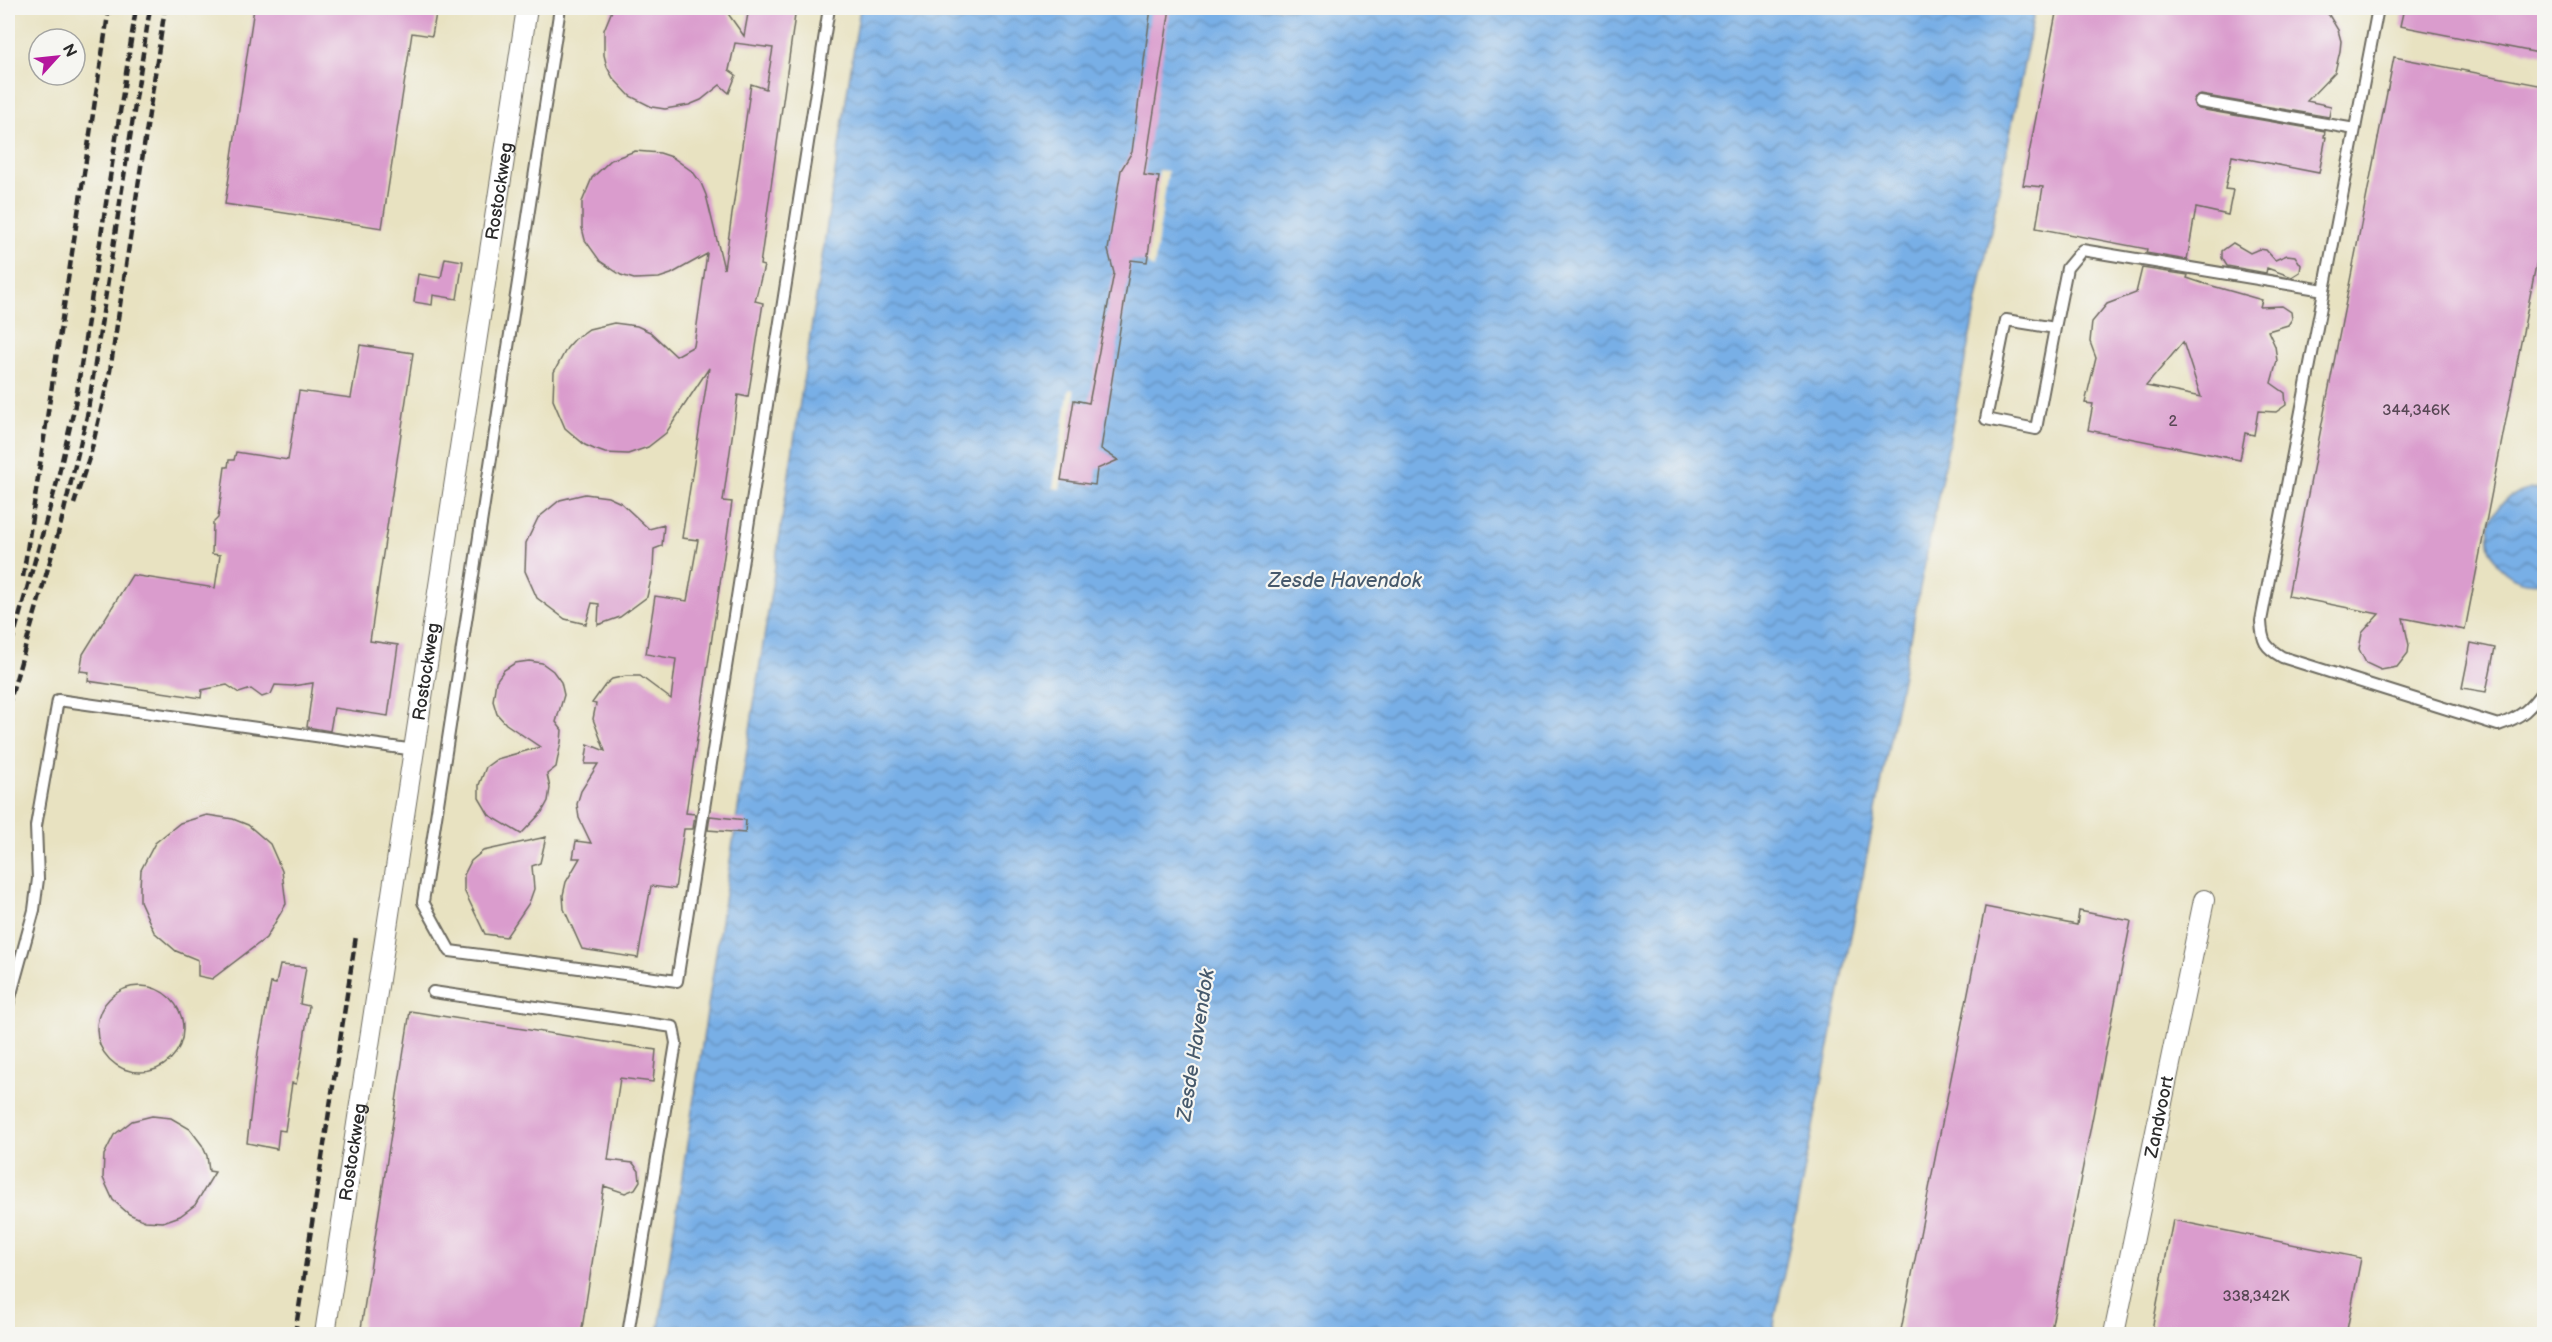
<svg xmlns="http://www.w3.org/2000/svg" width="2552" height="1342" viewBox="0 0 2552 1342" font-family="'Balsamiq Sans',sans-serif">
  <defs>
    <pattern id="water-waves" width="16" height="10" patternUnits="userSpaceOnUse" patternTransform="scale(1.5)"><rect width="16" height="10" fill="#78afe6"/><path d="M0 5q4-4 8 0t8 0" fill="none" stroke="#638fbb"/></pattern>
  </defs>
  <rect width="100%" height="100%" fill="#f6f6f2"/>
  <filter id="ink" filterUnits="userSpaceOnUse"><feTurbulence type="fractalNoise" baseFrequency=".0167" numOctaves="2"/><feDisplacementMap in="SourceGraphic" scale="12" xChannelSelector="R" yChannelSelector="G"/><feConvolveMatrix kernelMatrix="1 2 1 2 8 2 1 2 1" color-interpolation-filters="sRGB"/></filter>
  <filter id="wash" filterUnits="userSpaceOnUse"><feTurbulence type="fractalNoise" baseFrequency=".008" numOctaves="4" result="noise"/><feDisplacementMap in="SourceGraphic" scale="24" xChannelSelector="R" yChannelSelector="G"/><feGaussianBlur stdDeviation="1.35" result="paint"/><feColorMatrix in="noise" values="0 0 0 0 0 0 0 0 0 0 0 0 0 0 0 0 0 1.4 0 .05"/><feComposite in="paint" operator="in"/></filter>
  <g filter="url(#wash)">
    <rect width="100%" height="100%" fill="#e8e2c1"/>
    <path fill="url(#water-waves)" stroke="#526d88" stroke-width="1.5" d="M860,8H2035L1772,1334H658Z
      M2539,488L2544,490V582C2480,592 2463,495 2539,488Z"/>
    <path fill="#e8e2c1" d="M1159,170L1168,171L1154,268L1149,266L1147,262Z
      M1069,389L1074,390V400L1060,489L1053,488Z"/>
    <g id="blocks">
      <path fill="#da9ccd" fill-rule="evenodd" d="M254,8H437L432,36L412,33L382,228L225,204Z
        M613,8H724L744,36L749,8H796L760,265L764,266L755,301L763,303L748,397L738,395L723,501L732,502L686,813L695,814L693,829H684L675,889L651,886L638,958L582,949L564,909L563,895L566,882L580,858H573L576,841L591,843L579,818L577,804L581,791L598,764H585L588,744L605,751L593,719L596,704L592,703L605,685L612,679L626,676H640L671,699L676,659L646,654L655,596L687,601L698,540L682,538L709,368L666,433L648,447L628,454L605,453L594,449L585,445L565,428L553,400L554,372L567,348L575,339L589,329L614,323L637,326L650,332L676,356L694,346L707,254L671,274L659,278L634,279L621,275L600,261L585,240L582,228V202L592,178L611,160L635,151L660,153L672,157L693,172L701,183L706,195L724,269L751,84L766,89L773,48L735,43L729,70L736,75L729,93L720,85L701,100L689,105L665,109L652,107L630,96L613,78L607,67L604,55V30Z
        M1151,8H1170L1144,175L1159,177L1147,262L1131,260L1101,449L1118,460L1097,469L1095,485L1061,480L1074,400L1089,403L1114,273L1108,250L1121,170L1132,152Z
        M2057,8H2319L2329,15L2338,30L2341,41L2340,51L2335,72L2307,101L2331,106L2329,117L2201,95L2195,97L2193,101L2195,107L2199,109L2325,131L2324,137H2326L2319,173L2232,156L2225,189L2233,190L2228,215L2196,208L2187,260L2146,253L2147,249L2036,228L2043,187L2023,185Z
        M2404,8H2544V54L2400,26Z
        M2394,57L2544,86V224L2465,630L2403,618L2409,645L2408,653L2397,667L2381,670L2366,663L2359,649L2362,633L2379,614L2288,596Z
        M2233,243L2250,253L2259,249L2266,250L2275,260L2287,255L2295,256L2301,265L2300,272L2292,277L2267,268L2266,273L2227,266L2222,258V251Z
        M445,258L463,261L457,299L433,295L432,305L414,302L418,274L441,278Z
        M2142,268L2188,275L2187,278L2202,283L2262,300L2260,307L2282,306L2291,312L2292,319L2288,325L2268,331L2275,346L2277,361L2271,383L2285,393L2286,405L2276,412L2258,411L2254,435L2245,433L2240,460L2088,430L2093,404L2085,403L2096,358L2090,342L2092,322L2107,304L2136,293ZM2183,342L2201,397L2146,386Z
        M360,345L413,353L370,641L398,645L388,716L334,708L330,731L307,727L313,683L292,686L275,685L271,694L262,697L251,689L239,693L227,685L202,690L201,698L88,681L89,672L80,671L83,654L132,575L215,588L220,555L212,554L213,523L218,518L225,467H228L229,460H234L236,452L288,460L299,391L351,398Z
        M585,494L608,497L621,503L649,529L664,525L662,546L654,549L653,570L647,597L620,617L598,625L599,604L592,603L586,624L565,619L537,598L525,571L526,543L538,518L560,500Z
        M2471,643L2495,648L2486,692L2462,688Z
        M529,661L542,663L553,671L561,682L564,695L556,722L562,730L561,742L556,767L547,774L550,788L548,801L542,812L521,834L489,815L479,798V785L486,767L497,759L540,747L506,724L497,714L493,701L496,681L504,670L515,663Z
        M207,815L233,819L248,825L270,844L282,871L286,904L266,938L212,979L198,976V960L176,951L154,932L140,901V887L141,870L155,843L180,823Z
        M710,816L746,820L745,833L708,830Z
        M546,837L540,863L532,866L534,889L529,903L506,937L485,934L464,890V875L471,861L483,851Z
        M1985,907L2077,925L2079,911L2131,921L2050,1335H1900Z
        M280,965L306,967L300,1004L309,1006L300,1066L296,1084L292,1083L285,1131L279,1130L277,1149L247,1143L258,1052L271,983L276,984Z
        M97 1029a43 43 0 1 1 86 0a43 43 0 1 1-86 0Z
        M410,1011L656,1050L653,1082L620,1078L608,1160L633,1163L639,1171L640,1181L635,1189L625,1193L604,1186L581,1335H360Z
        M152,1116L171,1118L190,1129L202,1145L207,1156L209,1171L215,1172L195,1205L180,1216L163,1222L145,1221L129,1214L113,1200L103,1178L104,1155L114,1135L132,1121Z
        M2173,1220L2361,1258L2346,1335H2151Z"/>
    </g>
  </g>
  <g filter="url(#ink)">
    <use href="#blocks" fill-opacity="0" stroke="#6d6b60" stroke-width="1.5"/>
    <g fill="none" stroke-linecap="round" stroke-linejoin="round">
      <defs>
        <path id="lane" d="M560,8L423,902L450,951L677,981L829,8
          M2378,8L2261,621C2262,642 2265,647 2282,657L2498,725C2522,717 2530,709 2544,689
          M2200,102L2355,129
          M2055,328L2036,429L1986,419L2006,320L2055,328L2067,268L2082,250L2324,290
          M433,992L673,1027L676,1043L628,1334
          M8,1005L34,910L38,879L36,826L58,700L415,750"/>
        <g id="street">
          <path id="s1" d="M325,1334L527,8"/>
          <path id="s2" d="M2114,1334L2204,900"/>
        </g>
      </defs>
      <use href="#lane" stroke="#6d6b60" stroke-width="14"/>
      <use href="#street" stroke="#6d6b60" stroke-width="22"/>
      <use href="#lane" stroke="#fff" stroke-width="10"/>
      <use href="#street" stroke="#fff" stroke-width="20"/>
      <path stroke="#2b2b2b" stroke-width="4.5" stroke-dasharray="9 4.5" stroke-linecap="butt" d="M74,504L91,452L110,371L165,8
        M23,577L109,8
        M8,656L57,482L75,405L136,8
        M8,707L61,523L87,416L150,8
        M295,1334L356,936"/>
    </g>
  </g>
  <g text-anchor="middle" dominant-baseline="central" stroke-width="4.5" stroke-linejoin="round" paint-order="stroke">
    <g font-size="15" fill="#574754">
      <text x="2416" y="410">344,346K</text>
      <text x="2173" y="421">2</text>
      <text x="2256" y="1296">338,342K</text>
    </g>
    <g font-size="18" fill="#2b2b2b" stroke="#f6f6f2">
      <text stroke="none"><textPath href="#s1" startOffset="1156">Rostockweg</textPath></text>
      <text stroke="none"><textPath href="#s1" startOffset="670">Rostockweg</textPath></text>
      <text stroke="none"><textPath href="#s2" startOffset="222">Zandvoort</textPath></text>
      <text stroke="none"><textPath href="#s1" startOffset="184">Rostockweg</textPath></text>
    </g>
    <g font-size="20" font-style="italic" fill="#46596c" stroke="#f6f6f2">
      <text x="1345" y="581">Zesde Havendok</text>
      <text transform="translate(1196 1045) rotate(-81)">Zesde Havendok</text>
    </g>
  </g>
  <rect width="2552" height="1342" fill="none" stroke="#f6f6f2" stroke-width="30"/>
  <g transform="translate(57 57) rotate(63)"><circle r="28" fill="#f6f6f2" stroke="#a5a5a2" stroke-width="1.5"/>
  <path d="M0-4.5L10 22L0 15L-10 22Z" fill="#b5179e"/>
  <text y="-9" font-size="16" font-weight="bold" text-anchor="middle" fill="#2b2b2b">N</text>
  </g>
</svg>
